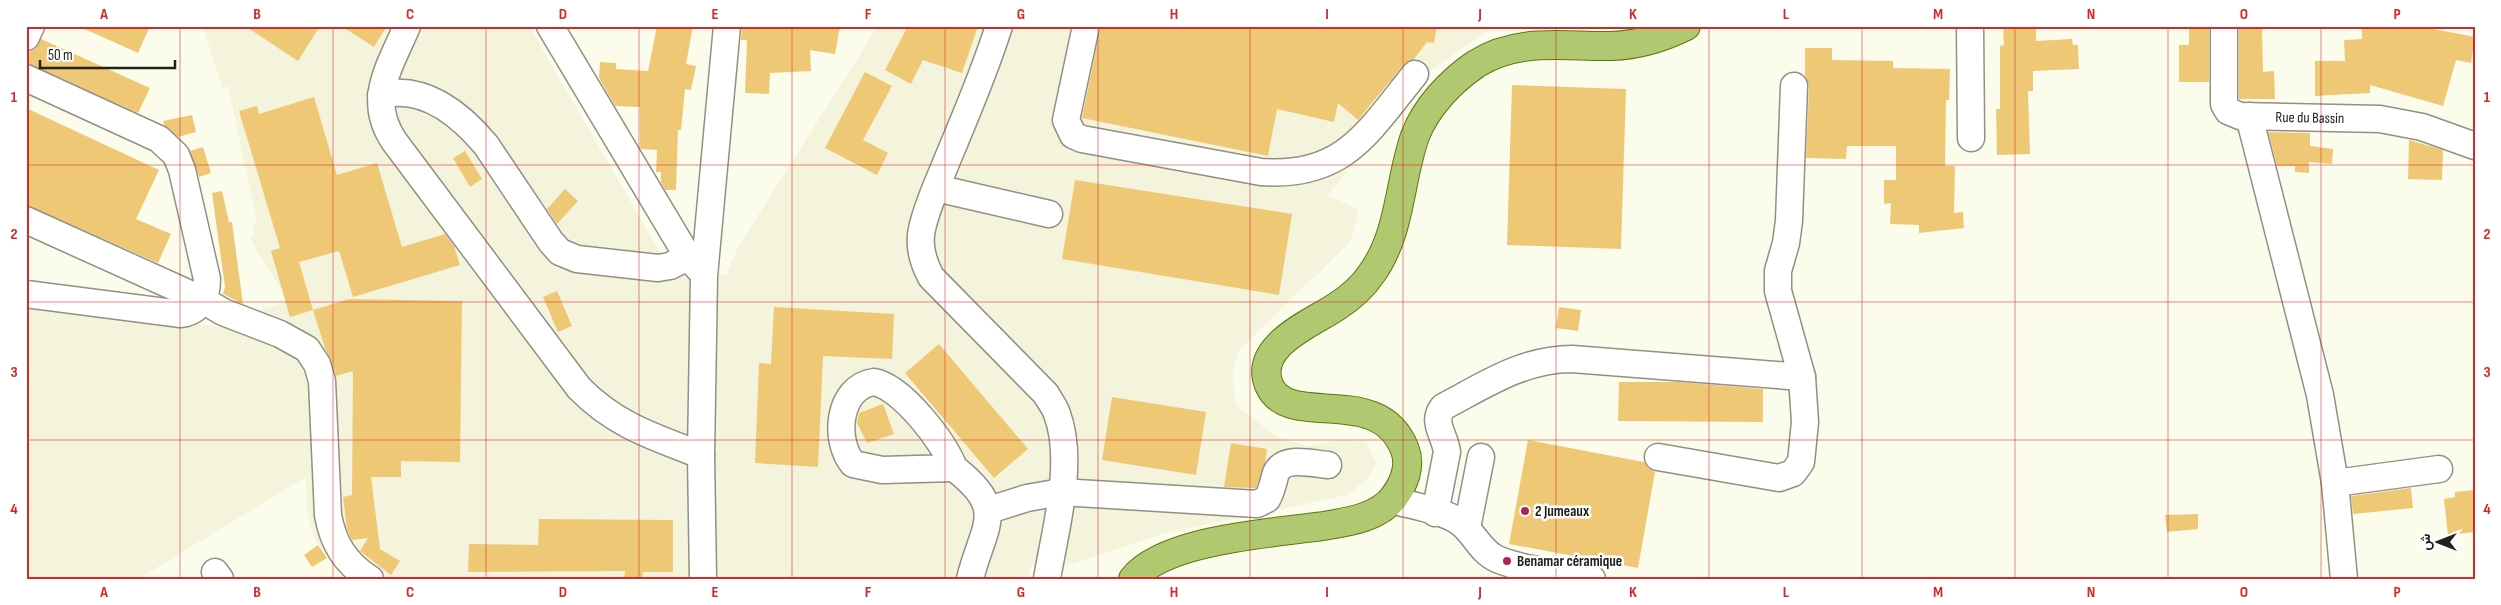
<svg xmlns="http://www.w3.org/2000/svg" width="2501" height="605" viewBox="0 0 2501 605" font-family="'Sofia Sans Condensed',Vazirmatn,sans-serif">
  <rect width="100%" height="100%" fill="#fcfcec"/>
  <path fill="#f4f3db" d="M203,26H529L672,273L726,275L738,247L878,26H1494L1430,71L1328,195L1359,210L1350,242L1238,351L1232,374L1236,405L1279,438L1307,446L1342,440L1366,442L1376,463L1368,479L1347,495L1162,534L1059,568L1033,565L1027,579H350L335,566L313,536L306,505V477L138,579H26V303L249,330L256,311L290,301L260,257L250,236L255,235L253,223L257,222L228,86L222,88Z"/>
  <path fill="#efc876" d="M78,26H150L138,53Z
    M245,26H320L298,61Z
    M341,26H387L374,47Z
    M657,26H693L686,64L696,66L691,90L685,89L681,130H678L676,190H665L661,182V172H656L657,150L641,149L640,147V107L615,106L599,78L600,62L616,63V69L648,71Z
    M742,26H840L835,54L810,50L811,71L770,73L769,94L745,93L747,40H741Z
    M908,26H978L962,73L923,60L911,84L885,70Z
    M1101,26H1437L1434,43L1427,42L1414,59L1403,65L1358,120L1338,103L1334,122L1277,109L1268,156L1082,118Z
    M2003,26H2036V41L2072,39L2073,45H2078L2079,69L2033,71V91H2028L2030,154L1997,155L1996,109H2000V46L2004,45Z
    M2189,26H2209V82H2179V45H2189Z
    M2239,26H2262L2263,72L2274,71L2275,99H2239Z
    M2362,26H2418L2475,37L2471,63L2456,60L2443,106L2370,85V93L2315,96V61H2345L2344,40L2362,39Z
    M41,39L150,88L138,113L26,63L30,51L35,49Z
    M1805,48H1832V60L1893,61V68L1950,69L1949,100H1946L1945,166H1955L1954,213L1963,212L1964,228L1919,233V225L1890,224L1891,203L1884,204V180H1896V146H1847L1846,159L1806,158L1809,87L1805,77Z
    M865,72L892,86L863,140L888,153L877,175L825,148Z
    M1512,85L1626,89L1621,249L1507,245Z
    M314,97L337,175L377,163L402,247L445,234L454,246L460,265L353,297L339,251L299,262L313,310L290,317L271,251L280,248L239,111L257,106L259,114Z
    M26,108L159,170L136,219L171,234L158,263L26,205Z
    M192,115L196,132L178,137L164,125L163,121Z
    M2268,132L2310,133V146L2333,149L2332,164L2309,162V173L2295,172V166H2277Z
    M2409,140L2443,150L2442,180L2408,179Z
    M203,147L211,173L199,177L190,151Z
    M465,151L482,179L470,187L453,158Z
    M1075,180L1292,214L1279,295L1062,259Z
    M565,189L578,201L557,224L547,209Z
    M222,191L229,222H232L243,304L223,294L225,287L212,193Z
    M557,291L572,326L558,332L543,297Z
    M349,299L462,301L460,462L401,461V477H371L380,549L400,561L391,575L360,551L368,538L352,540L347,529L343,497L352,495L353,371L336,376L331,360L325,348L313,310Z
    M774,307L894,314L892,359L823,356L818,467L755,463L759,363L771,364Z
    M1559,307L1581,310L1578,331L1556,328Z
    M939,344L1028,449L994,478L905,373Z
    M1619,382H1678L1763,389V422L1618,421Z
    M1112,397L1206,412L1196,475L1102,460Z
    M883,404L894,434L867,443L857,423L859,413Z
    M1528,440L1644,462L1648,468L1655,472L1638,568L1509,544Z
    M1231,443L1267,449L1265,463L1256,488L1224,487Z
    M2411,488L2413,508L2353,514L2351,496Z
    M2475,490V532L2448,535L2444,499L2455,497V492Z
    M2198,514V529L2167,532L2165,515Z
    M539,519L673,520V572H643L642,579H624L625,571L468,572L469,544L538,545Z
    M318,545L327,558L312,567L304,555Z"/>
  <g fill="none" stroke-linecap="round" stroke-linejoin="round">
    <defs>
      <g id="minor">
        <path d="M407,26C390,67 366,99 394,141L579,388C615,425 654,437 701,455"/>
        <path d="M550,26L688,257L699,269"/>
        <path d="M999,26C985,71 966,115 948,158C939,181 927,205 922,229C918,246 923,262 931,277L1046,394C1049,400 1055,407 1057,414C1075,462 1055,530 1047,579"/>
        <path d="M1086,26L1066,120L1073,135L1082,139L1261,172C1344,178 1368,132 1415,74"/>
        <path d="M1970,26L1971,138"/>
        <path id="s1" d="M2224,26V104L2228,111L2240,116L2380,119L2422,127L2475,146"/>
        <path d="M26,37L31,26"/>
        <path d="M26,78L159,139L176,155L182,170L207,279C207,297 200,311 181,314L26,294"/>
        <path d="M381,95C423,84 460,114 486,145L551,242L560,252L577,259L658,268L670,266L688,257"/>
        <path d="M2249,116L2320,395L2335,483L2344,579"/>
        <path d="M936,188L1049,214"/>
        <path d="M26,220L203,300L223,312L280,334L307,349L317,364L322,381L328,515C333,543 345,563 370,579"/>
        <path d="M874,382C902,387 944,442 954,468L882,470L853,464C833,440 838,387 874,382Z"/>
        <path d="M1658,457L1779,478L1793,473L1801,462L1805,422L1802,377L1778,291V271L1786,243L1789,221L1794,86"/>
        <path d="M954,468C1009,510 983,525 970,579"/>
        <path d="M2335,483L2439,469"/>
        <path d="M1392,500C1412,506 1447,511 1462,524C1475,535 1481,552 1497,559C1526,571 1561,573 1592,579"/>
        <path d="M989,510L1027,498L1061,492L1257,504L1267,499C1272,491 1273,482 1276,473C1284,455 1313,464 1328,465"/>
        <path d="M1435,513L1447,452C1445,435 1431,422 1443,407C1485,385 1523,359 1572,359L1802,377"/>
        <path d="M1467,528L1481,457"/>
        <path d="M215,572L220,579"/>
        <path d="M703,579L701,455L704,276L727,26"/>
      </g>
      <path id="major" d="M1133,579C1165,539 1274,533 1323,526C1347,522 1379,518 1394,497C1404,484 1411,466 1405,450C1379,381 1288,431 1269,385C1253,346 1312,323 1336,307C1350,298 1363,287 1372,273C1401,233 1399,181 1415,136C1426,107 1451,81 1476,64C1518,37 1565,47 1612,46C1639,45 1662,38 1686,26"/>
    </defs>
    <use href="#minor" stroke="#919082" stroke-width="29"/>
    <use href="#major" stroke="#5c7614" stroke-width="30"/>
    <use href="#minor" stroke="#fff" stroke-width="26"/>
    <use href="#major" stroke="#b0c870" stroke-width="28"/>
  </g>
  <path fill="none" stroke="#d62828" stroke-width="1" stroke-opacity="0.55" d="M180,26V579M333,26V579M486,26V579M639,26V579M792,26V579M945,26V579M1098,26V579M1250,26V579M1403,26V579M1556,26V579M1709,26V579M1862,26V579M2015,26V579M2168,26V579M2321,26V579M26,165H2475M26,302H2475M26,440H2475"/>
  <g fill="#af215a" stroke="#fff" stroke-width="2">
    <circle cx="1525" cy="511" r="5"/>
    <circle cx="1507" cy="561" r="5"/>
  </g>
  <g text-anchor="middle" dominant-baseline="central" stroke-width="5" stroke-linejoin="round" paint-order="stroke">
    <g font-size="15" fill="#21211b" stroke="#fff">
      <text stroke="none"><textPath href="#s1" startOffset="169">Rue du Bassin</textPath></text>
    </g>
    <g font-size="15" font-weight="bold" fill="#21211b" stroke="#fff" text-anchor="start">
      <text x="1535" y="511">2 Jumeaux</text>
      <text x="1517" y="561">Benamar céramique</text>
    </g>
  </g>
  <rect width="2501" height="605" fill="none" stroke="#ffffff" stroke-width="55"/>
  <g transform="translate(2438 542) rotate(270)" stroke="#ffffff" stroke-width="4" paint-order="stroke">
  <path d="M0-4L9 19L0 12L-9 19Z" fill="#21211b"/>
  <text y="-8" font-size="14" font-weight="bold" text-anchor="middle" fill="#21211b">ش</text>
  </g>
  <path d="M40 60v8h135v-8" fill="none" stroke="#21211b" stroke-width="2.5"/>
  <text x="48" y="60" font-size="15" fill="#21211b" stroke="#ffffff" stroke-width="4" paint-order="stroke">50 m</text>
  <rect x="28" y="28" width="2446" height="550" fill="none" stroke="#d62828" stroke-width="2"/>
  <g font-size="16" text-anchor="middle" font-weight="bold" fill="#d62828">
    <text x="104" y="19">A</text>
    <text x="257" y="19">B</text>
    <text x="410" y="19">C</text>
    <text x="563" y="19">D</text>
    <text x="715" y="19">E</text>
    <text x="868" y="19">F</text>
    <text x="1021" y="19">G</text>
    <text x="1174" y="19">H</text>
    <text x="1327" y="19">I</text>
    <text x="1480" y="19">J</text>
    <text x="1633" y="19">K</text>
    <text x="1786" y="19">L</text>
    <text x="1938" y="19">M</text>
    <text x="2091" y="19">N</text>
    <text x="2244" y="19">O</text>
    <text x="2397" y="19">P</text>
    <text x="14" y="102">1</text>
    <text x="2487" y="102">1</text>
    <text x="14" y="239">2</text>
    <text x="2487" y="239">2</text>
    <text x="14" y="377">3</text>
    <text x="2487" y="377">3</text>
    <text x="14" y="514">4</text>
    <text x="2487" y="514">4</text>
    <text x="104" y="597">A</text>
    <text x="257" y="597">B</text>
    <text x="410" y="597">C</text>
    <text x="563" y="597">D</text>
    <text x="715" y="597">E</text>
    <text x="868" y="597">F</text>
    <text x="1021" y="597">G</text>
    <text x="1174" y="597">H</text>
    <text x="1327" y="597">I</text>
    <text x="1480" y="597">J</text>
    <text x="1633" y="597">K</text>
    <text x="1786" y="597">L</text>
    <text x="1938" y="597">M</text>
    <text x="2091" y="597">N</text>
    <text x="2244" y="597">O</text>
    <text x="2397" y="597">P</text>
  </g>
</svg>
